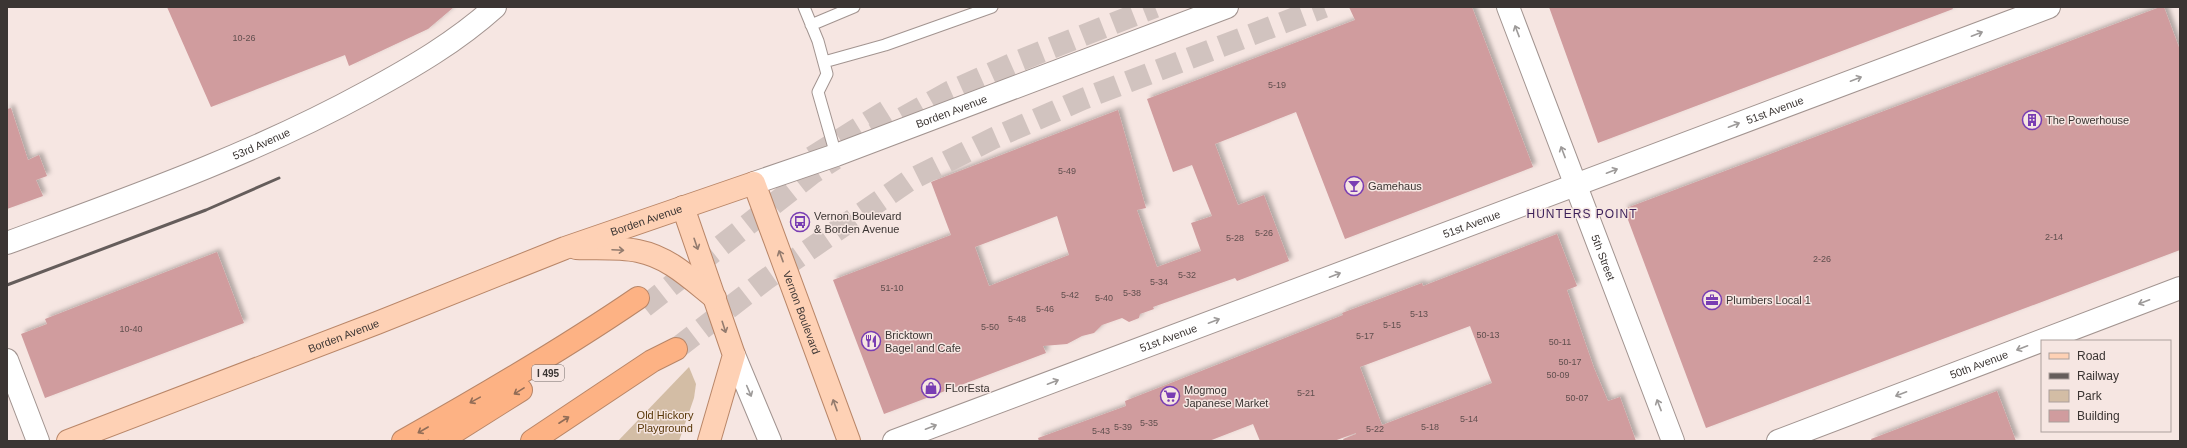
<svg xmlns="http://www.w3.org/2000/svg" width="2187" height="448" viewBox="0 0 2187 448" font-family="Arial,sans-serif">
  <defs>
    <filter id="shadow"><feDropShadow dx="3.5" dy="-3.5" stdDeviation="2" flood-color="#0004"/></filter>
  </defs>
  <rect width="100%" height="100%" fill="#f6e6e2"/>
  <path fill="#d3bda5" d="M689,367L696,384L694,398L679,441H618Z"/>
  <path fill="#d09c9e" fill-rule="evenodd" filter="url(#shadow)" d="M167,7H454L428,29L349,66L345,55L211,107Z
    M1349,7H1472L1533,167L1345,239L1296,112L1215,144L1238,205L1264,195L1289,261L1237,281L1235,278L1153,307L1154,309L1140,314L1139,318L1129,322L1122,318L1102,325L1094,333L1082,336L1067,344L1043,346L1046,353L884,414L833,280L951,235L931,182L1118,110L1146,208L1137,210L1157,267L1201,251L1191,223L1212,216L1192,165L1173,172L1147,99L1355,20ZM1057,216L1069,255L989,286L975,247Z
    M1549,7H1952L1953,9L1598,143Z
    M2160,7H2164L2180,50V250L1706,428L1624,209Z
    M11,108L28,160L39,155L47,176L36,180L43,196L7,209V109Z
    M1557,234L1577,286L1567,290L1594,368L1608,401L1620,397L1636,441H1344L1343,439L1356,434V433L1334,441H1260L1253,424L1209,441H1039L1038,438L1126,406L1125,401L1343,315L1342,313L1422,283L1423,286ZM1470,326L1492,383L1382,425L1360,367Z
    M217,252L244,323L45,398L21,334L47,324L45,319Z
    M1997,391L2016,441H1872L1871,439Z"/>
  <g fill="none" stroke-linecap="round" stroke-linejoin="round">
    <path stroke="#d1c3bf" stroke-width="22" stroke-dasharray="22 11" stroke-linecap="butt" d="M874,134L949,92L1021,60L1155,7
      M812,157L886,111
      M644,307L813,173L835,159
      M676,349L765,280L910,180L994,138L1083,99L1324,7"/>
    <defs>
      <path id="lane" d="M804,7L818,41L827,74L818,92L836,155
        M811,25L854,7
        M824,62L885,45L992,7"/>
      <g id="street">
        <path id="s1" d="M1508,7L1673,441"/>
        <path id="s2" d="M754,183L836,155L1227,7"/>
        <path id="s3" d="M7,243C129,198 252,155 367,92C413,67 456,42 495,7"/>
        <path d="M7,360L38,441"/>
        <path id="s4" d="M894,441L2049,7"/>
        <path id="s5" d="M1778,441L2180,288"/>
      </g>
      <path id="secondary" d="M734,355L770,441"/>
      <g id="primary">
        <path d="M683,207L734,355L709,441"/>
        <path d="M576,248C596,249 618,247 638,251C669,257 691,279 715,298"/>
        <path id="s6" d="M68,441L377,323L565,248L754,183L849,441"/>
      </g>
      <path id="highway" d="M403,441C483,396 562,350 638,298
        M440,441L521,390
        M532,441L652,361L676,349"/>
    </defs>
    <use href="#lane" stroke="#a29490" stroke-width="13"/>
    <use href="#street" stroke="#a29490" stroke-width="24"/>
    <use href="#secondary" stroke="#a29490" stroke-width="24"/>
    <use href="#primary" stroke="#b98668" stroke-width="24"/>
    <use href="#highway" stroke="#b98668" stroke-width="24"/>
    <use href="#lane" stroke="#fff" stroke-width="11"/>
    <use href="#street" stroke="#fff" stroke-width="22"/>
    <use href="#secondary" stroke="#fff" stroke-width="22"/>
    <use href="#primary" stroke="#fed1b5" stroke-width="22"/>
    <use href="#highway" stroke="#fdb284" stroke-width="22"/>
    <path stroke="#655d5b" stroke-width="3" d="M7,285L206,210L279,178"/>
  </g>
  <defs><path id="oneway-shaft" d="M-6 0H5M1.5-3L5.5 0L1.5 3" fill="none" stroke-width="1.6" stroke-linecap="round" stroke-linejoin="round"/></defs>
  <g stroke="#9d9a99">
    <use href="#oneway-shaft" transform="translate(1517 31) rotate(-111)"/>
    <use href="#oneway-shaft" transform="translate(1977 34) rotate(-21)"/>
    <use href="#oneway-shaft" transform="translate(1856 79) rotate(-21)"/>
    <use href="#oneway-shaft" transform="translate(1734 125) rotate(-21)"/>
    <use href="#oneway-shaft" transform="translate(1563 152) rotate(-111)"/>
    <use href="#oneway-shaft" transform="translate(1612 171) rotate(-21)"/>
    <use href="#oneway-shaft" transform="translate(1335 275) rotate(-21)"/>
    <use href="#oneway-shaft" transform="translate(2144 302) rotate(159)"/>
    <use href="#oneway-shaft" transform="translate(1214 321) rotate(-21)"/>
    <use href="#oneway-shaft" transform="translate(2022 348) rotate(159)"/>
    <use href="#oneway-shaft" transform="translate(1053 382) rotate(-21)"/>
    <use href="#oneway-shaft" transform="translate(749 391) rotate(67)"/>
    <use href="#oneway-shaft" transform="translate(1901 394) rotate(159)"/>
    <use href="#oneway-shaft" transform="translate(1659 405) rotate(-111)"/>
    <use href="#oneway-shaft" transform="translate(931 427) rotate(-21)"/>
  </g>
  <g stroke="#937b6e">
    <use href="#oneway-shaft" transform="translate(696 244) rotate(71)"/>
    <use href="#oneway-shaft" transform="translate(618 250) rotate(3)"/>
    <use href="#oneway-shaft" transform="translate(781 256) rotate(-110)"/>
    <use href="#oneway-shaft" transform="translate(724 327) rotate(72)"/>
    <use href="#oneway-shaft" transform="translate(835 405) rotate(-110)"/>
  </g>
  <g stroke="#926d57">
    <use href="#oneway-shaft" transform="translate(519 391) rotate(148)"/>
    <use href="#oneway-shaft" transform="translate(475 400) rotate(151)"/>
    <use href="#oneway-shaft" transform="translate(564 420) rotate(-33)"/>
    <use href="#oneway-shaft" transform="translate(423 430) rotate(150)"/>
  </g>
  <defs>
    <symbol id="building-ring" viewBox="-11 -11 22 22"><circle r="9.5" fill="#f6e6e2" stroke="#793db3" stroke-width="1.5"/><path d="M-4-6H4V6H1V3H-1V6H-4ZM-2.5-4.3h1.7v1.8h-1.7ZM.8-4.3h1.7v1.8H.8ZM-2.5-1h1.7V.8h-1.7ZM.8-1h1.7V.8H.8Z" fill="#793db3"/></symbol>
    <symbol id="bar-ring" viewBox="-11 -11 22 22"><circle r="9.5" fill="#f6e6e2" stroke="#793db3" stroke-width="1.5"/><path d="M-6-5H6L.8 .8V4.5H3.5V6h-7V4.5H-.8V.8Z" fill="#793db3"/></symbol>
    <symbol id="bus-ring" viewBox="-11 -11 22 22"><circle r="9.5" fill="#f6e6e2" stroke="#793db3" stroke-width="1.5"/><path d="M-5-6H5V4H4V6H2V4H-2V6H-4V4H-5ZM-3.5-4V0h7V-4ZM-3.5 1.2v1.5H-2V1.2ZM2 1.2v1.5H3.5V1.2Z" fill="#793db3"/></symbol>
    <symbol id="office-ring" viewBox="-11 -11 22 22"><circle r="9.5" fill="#f6e6e2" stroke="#793db3" stroke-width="1.5"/><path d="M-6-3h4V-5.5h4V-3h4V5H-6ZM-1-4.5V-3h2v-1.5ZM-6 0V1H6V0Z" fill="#793db3"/></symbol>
    <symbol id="restaurant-ring" viewBox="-11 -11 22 22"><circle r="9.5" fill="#f6e6e2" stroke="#793db3" stroke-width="1.5"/><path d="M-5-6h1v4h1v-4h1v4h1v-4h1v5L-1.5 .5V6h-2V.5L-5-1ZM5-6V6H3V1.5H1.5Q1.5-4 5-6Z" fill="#793db3"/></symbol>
    <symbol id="shop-ring" viewBox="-11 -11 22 22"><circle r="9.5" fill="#f6e6e2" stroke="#793db3" stroke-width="1.5"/><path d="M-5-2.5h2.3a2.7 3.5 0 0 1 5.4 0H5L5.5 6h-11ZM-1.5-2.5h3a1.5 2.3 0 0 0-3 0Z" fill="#793db3"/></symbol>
    <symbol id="supermarket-ring" viewBox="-11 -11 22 22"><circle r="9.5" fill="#f6e6e2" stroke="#793db3" stroke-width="1.5"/><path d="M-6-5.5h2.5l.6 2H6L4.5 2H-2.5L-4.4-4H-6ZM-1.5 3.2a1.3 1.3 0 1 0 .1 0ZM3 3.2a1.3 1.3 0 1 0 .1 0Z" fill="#793db3"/></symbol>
  </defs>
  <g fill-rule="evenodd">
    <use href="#building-ring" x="2021" y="109" width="22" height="22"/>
    <use href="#bar-ring" x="1343" y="175" width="22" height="22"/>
    <use href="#bus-ring" x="789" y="211" width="22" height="22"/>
    <use href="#office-ring" x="1701" y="289" width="22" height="22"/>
    <use href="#restaurant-ring" x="860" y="330" width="22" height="22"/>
    <use href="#shop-ring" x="920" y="377" width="22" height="22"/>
    <use href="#supermarket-ring" x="1159" y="385" width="22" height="22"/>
  </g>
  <g text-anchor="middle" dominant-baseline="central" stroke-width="3" stroke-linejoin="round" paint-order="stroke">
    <g font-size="9" fill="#604f4e">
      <text x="244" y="38">10-26</text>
      <text x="1277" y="85">5-19</text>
      <text x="1067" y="171">5-49</text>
      <text x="1264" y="233">5-26</text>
      <text x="2054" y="237">2-14</text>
      <text x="1235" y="238">5-28</text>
      <text x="1822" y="259">2-26</text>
      <text x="1187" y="275">5-32</text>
      <text x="1159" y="282">5-34</text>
      <text x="892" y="288">51-10</text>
      <text x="1132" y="293">5-38</text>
      <text x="1070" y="295">5-42</text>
      <text x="1104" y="298">5-40</text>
      <text x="1045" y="309">5-46</text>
      <text x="1419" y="314">5-13</text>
      <text x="1017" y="319">5-48</text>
      <text x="1392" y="325">5-15</text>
      <text x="990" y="327">5-50</text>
      <text x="131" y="329">10-40</text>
      <text x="1488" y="335">50-13</text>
      <text x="1365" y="336">5-17</text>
      <text x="1560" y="342">50-11</text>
      <text x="1570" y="362">50-17</text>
      <text x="1558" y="375">50-09</text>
      <text x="1306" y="393">5-21</text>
      <text x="1577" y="398">50-07</text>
      <text x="1469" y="419">5-14</text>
      <text x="1149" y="423">5-35</text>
      <text x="1123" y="427">5-39</text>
      <text x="1430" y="427">5-18</text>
      <text x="1375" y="429">5-22</text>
      <text x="1101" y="431">5-43</text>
    </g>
    <rect fill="#f6e6e2" stroke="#736a68" stroke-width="1" x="532" y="365" width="32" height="16" rx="3"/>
    <g font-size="10" font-weight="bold" fill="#3b3533">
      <text x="548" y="373">I 495</text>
    </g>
    <g font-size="11" fill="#3b3533" stroke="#f6e6e2">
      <text stroke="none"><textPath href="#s4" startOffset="941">51st Avenue</textPath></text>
      <text stroke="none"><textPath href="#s2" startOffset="210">Borden Avenue</textPath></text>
      <text stroke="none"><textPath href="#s3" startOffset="273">53rd Avenue</textPath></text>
      <text stroke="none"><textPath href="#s6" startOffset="619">Borden Avenue</textPath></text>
      <text stroke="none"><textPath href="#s4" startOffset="617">51st Avenue</textPath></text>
      <text stroke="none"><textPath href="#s1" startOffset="268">5th Street</textPath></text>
      <text stroke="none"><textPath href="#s6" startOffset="871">Vernon Boulevard</textPath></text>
      <text stroke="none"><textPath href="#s6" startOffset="295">Borden Avenue</textPath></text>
      <text stroke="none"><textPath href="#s4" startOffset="293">51st Avenue</textPath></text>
      <text stroke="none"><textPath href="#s5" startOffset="215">50th Avenue</textPath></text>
    </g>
    <g font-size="11" fill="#3b3533" stroke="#f6e6e2" text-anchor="start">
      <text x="2046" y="120">The Powerhouse</text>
      <text x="1368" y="186">Gamehaus</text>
      <text x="814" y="216">Vernon Boulevard<tspan x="814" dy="13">&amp; Borden Avenue</tspan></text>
      <text x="1726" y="300">Plumbers Local 1</text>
      <text x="885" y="335">Bricktown<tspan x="885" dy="13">Bagel and Cafe</tspan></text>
      <text x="945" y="388">FLorEsta</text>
      <text x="1184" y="390">Mogmog<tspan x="1184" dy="13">Japanese Market</tspan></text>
    </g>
    <g font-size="11" fill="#583708" stroke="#f6e6e2">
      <text x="665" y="415">Old Hickory<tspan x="665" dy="13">Playground</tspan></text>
    </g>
    <g font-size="12" letter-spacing="1" fill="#3b1f58" stroke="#f6e6e2">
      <text x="1582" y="214">HUNTERS POINT</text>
    </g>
  </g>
  <rect width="2187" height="448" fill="none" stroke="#3b3533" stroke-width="16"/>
  <rect x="2041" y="340" width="130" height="92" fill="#f6e6e2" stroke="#ab9f9c"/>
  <rect x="2049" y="353" width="20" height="6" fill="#fed1b5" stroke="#ab9f9c"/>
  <text x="2077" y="360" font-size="12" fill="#3b3533">Road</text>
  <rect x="2049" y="373" width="20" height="6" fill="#655d5b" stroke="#ab9f9c"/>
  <text x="2077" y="380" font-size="12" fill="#3b3533">Railway</text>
  <rect x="2049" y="390" width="20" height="12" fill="#d3bda5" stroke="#ab9f9c"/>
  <text x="2077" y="400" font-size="12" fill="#3b3533">Park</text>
  <rect x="2049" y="410" width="20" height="12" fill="#d09c9e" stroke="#ab9f9c"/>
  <text x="2077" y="420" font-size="12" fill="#3b3533">Building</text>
</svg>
